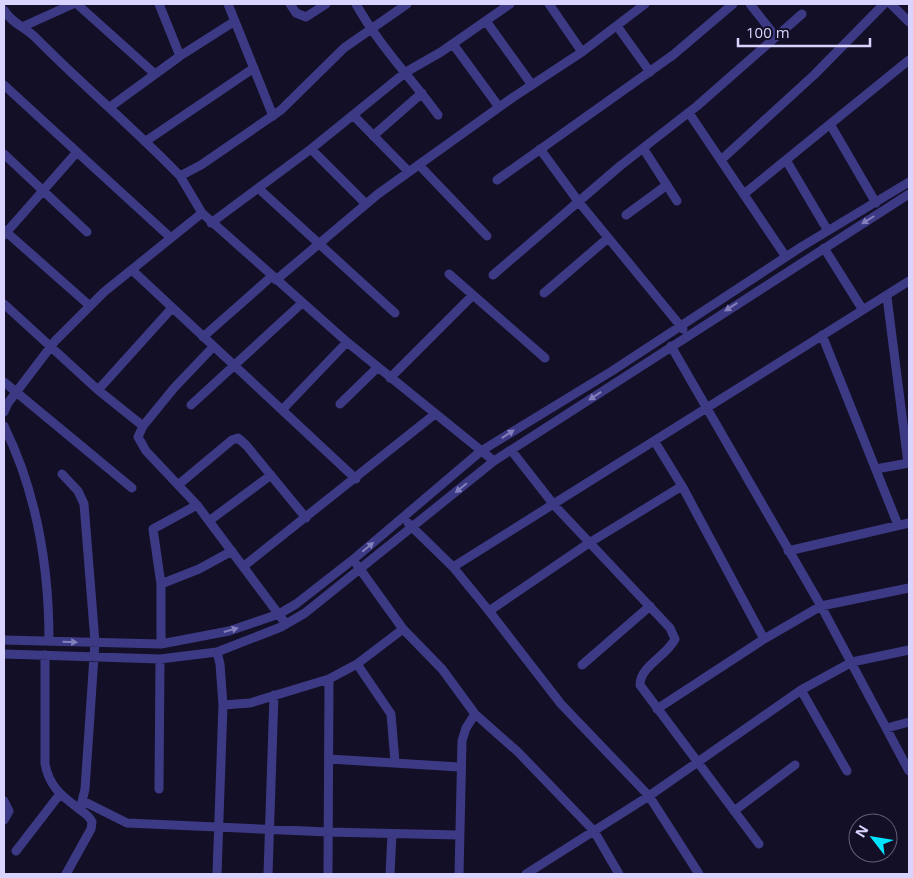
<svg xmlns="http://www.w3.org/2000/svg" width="913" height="878" viewBox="0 0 913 878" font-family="'Open Sans',sans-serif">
  <rect width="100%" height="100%" fill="#130f26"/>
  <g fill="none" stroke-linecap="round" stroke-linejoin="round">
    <path stroke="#3d3a85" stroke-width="9" d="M77,4L155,74
      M159,4L180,56
      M228,4L273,116
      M290,4L296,13L306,17L326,4
      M356,4C378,44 411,78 438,115
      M549,4L582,52
      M750,4L776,37
      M891,4L909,22
      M4,10C11,23 25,27 35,37C82,85 134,128 180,176
      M486,21L532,85
      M617,26L650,72
      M22,27L73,4
      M453,44L499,107
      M4,85L77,152
      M110,107L180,56L235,21
      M689,113L786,257
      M353,115L409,172
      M830,124L876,203
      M373,136L422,93
      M146,141L254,68
      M643,148L677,201
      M311,149L366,204
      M540,149L578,201L683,329
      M4,154L87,232
      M721,160L814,75L884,4
      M786,160L828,231
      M419,165L487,236
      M497,180L673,55L733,4
      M258,188L395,313
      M744,194L909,60
      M202,213L180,176L201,165L281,110L344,48L407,4
      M626,215L667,185
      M211,223L311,149L406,72L441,52L510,4
      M4,230L90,306
      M4,235L77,152L171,238
      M824,248L863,310
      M132,270L356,479
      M449,274L545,358
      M493,275L620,166L697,106L802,14
      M276,280L378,194L512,98L582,52L645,4
      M544,293L608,238
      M887,297L908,463
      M4,304L98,390L143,426L138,437L146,451L197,505L286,624
      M822,335L898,525
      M203,337L272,276
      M671,346L821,606L909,771
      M390,378L473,295
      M4,382L132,488
      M98,390L172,308
      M340,404L378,367
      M191,405L302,303
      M282,410L347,342
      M4,412L8,403L55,341L104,292L202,213L347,342L494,461
      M4,426C37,493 49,568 49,641
      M143,426L174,388L213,347
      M655,442L682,486L764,639
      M511,450L554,505L670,628L675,639C667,656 640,666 640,685L759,844
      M876,469L909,463
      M62,474L78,491L84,504L95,642L85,789L80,810
      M178,485L232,440L238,438L246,445L306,518
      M209,521L271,475
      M408,523L453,567L489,611L561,704L649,796L699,874
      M788,551L909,523
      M357,565L403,629L442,669L475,714L518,752L594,831L619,874
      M244,566L435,414
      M453,567L909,281
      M161,584L199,569L232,551
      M489,611L589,543L682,486
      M4,640L161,644L229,631L279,614L296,604L355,558L481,451L612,371L801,247L909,182
      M161,644V584L153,529L197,505
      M217,652L220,664L223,705L217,874
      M4,654L160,659L217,652L281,627L305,613L494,461L909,194
      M45,655V764C49,785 60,795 78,808C83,812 89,815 92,822L91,829L66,874
      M357,664L391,714L395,762
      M582,665L650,606
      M801,690L847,771
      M223,705L250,703L329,679L357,664L403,629
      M657,709L764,639L821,606L909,588
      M887,728L909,722
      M329,759L459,767
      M159,789L160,659
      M4,801L9,811L4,820
      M83,801L127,823L328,832L458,835
      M734,811L795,765
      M16,851L60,794
      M268,874L274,695
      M328,874L329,679
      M390,874L392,834
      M459,874L462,741L466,728L475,714
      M526,874L649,796L801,690L852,662L909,650"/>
  </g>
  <defs><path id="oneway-solid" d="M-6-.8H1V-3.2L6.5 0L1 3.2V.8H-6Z" transform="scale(1.25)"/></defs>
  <g fill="#837fbc">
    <use href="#oneway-solid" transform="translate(868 220) rotate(148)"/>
    <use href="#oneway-solid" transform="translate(731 307) rotate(147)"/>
    <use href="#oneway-solid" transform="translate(595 396) rotate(147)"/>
    <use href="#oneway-solid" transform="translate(508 434) rotate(-33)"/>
    <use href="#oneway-solid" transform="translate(461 488) rotate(141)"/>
    <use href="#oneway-solid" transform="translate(368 547) rotate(-40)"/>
    <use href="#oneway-solid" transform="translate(231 630) rotate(-16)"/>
    <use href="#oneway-solid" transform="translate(70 642) rotate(1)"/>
  </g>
  <rect width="913" height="878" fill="none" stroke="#d9d4ff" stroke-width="10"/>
  <g transform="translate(873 838) rotate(301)"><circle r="24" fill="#130f26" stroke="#625e7d"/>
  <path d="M0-4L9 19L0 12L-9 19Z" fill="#00e5ff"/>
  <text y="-8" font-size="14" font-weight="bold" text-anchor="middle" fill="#d9d4ff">N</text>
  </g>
  <path d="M738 38v8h132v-8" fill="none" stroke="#d9d4ff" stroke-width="2.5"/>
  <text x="746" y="38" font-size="15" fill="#d9d4ff" stroke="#130f26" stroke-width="4" paint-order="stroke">100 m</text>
</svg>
